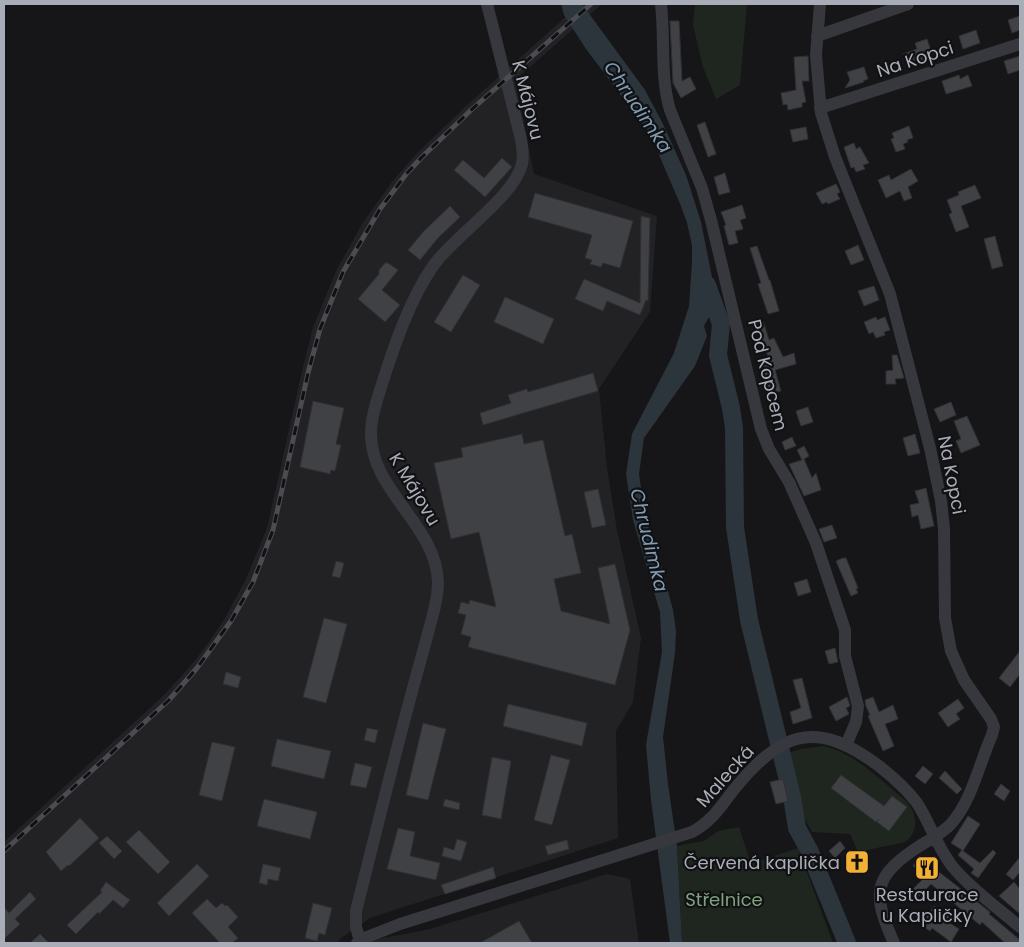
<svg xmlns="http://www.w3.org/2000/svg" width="1024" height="947" viewBox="0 0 1024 947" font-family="Poppins,sans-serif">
  <rect width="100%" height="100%" fill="#161618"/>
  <path fill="#222225" d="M580,4H602L515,80L534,174L657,216L650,312L599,389L607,468L617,530L641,638L633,702L616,731L618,838L370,918L340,939L336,943H4V842L164,695L192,664L211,639L225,618L246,579L267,528L302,371L313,327L337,269L362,224L391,183L417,153L466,106Z
    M607,874L630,879L639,943H369L373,940L430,929Z"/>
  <path fill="#1e261f" d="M695,4H747L740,85L716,99L703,67L693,25Z
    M824,746C856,754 880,780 905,800C917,812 920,832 905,842L858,852L850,834L812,832C797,808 791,781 784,754L801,749Z
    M739,827L751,864L798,848L833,943H682L677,846L704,841L718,831Z"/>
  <path fill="#2c353c" d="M561,4H582L645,90L663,124L686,175L701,222L712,277L714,308L704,326L707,336L695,366L644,438L639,474L645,517L661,565L673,610L676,631L675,653L663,737L668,784L677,846L682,943H670L651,800L646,745L662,652L660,612L633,520L626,474L632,434L674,353L689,306L692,262V245L687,223L681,206L650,134L586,49L564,15Z"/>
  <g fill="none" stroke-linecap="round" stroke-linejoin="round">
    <path stroke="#2c353c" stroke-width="18" d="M707,285L721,324L718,355L731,408L734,428L735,527L749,620L792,797L797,828L809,850L847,943"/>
  </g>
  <path fill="#404145" stroke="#303034" d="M1020,16V30L1012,33L1008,20Z
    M670,21H679L682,81L690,77L696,89L681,98L673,83Z
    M976,30L980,43L963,49L959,36Z
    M927,39L931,51L922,55L924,61L907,67L903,54L917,49L915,43Z
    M808,56L809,81H802L806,102L802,103V107L788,110L787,104L783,105L781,93L796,90L794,57Z
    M1020,56V70L1008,74L1004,61Z
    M864,67L868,79L863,81L864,82L845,88L850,80L847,72Z
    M959,75L960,79L968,75L972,86L946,94L942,81Z
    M705,122L716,154L708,157L697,125Z
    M909,126L913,138L907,140L908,142L903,144L905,149L896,152L891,139L894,138L892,133Z
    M806,127L808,139L793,142L790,130Z
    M854,143L856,149L860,147L869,163L863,165L865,169L856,172L854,167L851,168L844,147Z
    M502,158L512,167L485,197L454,170L463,160L484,178Z
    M911,169L918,181L908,187L912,198L904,201L900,191L886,198L878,180L889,175L891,180Z
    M725,173L730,192L719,195L714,177Z
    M836,184L840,192L837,194L840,199L828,204L827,202L822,204L816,193Z
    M975,185L981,198L961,206L969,227L956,232L949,214L952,213L947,200L959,195L958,192Z
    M535,193L633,221L620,268L603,263L601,267L590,264L592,260L585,258L592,235L528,217Z
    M742,205L746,218L740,220L743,229L735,231L738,243L729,245L724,226L726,225L721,212Z
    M450,206L460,217L438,238L420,260L408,250L424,231Z
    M641,216L650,218L648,301L646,300L640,315L607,301L603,311L575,299L584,279L640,303Z
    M995,236L1003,266L992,269L984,239Z
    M858,245L864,260L851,265L845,251Z
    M757,246L769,280H770L779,311L768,314L758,284L761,283L750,248Z
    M385,263H388L398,270L382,290L400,305L385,322L358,299L379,274V270Z
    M463,275L480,285L451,332L434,322Z
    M874,286L879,300L864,306L858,291Z
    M505,297L554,319L543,344L494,322Z
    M876,317L877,320L885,317L890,330L884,332L885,335L876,338L873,332L869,334L864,322Z
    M763,321L769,340L774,338L783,357L794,353L796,364L775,370L781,391L768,395L758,364L770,361L755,324Z
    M892,355H897L904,378L895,379L896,384H886V371L893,370Z
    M593,373L598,391L483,425L480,413L511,403L508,395L527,389L528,392Z
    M313,401L344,408L336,444L341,445L335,471L331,470L330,474L300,467Z
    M951,402L956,415L940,422L934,409Z
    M808,407L813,422L801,426L796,411Z
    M967,416L980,445L961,453L956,441L961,439L954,421Z
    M522,434L524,444L543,440L565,536L572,534L581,573L554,579L561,611L610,624L598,568L615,564L630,630L615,685L468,647L471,637L461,634L466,615L458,613L461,602L469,604L470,600L496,607L479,532L451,539L434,463L463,457L461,448Z
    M915,434L920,453L908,456L903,438Z
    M792,437L796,446L785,450L782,442Z
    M804,446L809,456L804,459L812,478L816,473L821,490L804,496L789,464L802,460L797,450Z
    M926,488L934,526L921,529L918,515L912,517L910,505L919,503L915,491Z
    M598,489L606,525L592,528L584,492Z
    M832,525L837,538L824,542L819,529Z
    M843,558H846L858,588L856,589L858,593L851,596L836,561Z
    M336,561L344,563L340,578L332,576Z
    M807,579L811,592L798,596L794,583Z
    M324,618L347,624L326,703L303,697Z
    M835,648L838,662L829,664L825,651Z
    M1020,651V674L1010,687L999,678Z
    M226,672L241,677L238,688L223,684Z
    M802,678L812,718L793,724L790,712L801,708L793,680Z
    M847,697L850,706L846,708L849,714L836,721L829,707Z
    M873,697L879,712L893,705L898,719L885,724L894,746L883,751L868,716L870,715L866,706L865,700Z
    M958,699L964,708L956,714L960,719L948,727L938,713Z
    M508,704L587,723L582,746L503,726Z
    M423,723L446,729L428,800L406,795Z
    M367,728L378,730L375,743L364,740Z
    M277,739L331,751L324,779L271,766Z
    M212,742L235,747L222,801L199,795Z
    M551,755L570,760L552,825L534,820Z
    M492,757L511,761L501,819L482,815Z
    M355,763L372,767L366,788L350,785Z
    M923,766L933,774L925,784L915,776Z
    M945,771L962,789L957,794L939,778Z
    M841,775L884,806L892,796L907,807L889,831L877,822L879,819L876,822L831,788Z
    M783,779L788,801L776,804L770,782Z
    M1001,784L1010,791L1004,801L994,794Z
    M264,799L317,812L310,839L257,826Z
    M445,799L460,803L459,810L443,806Z
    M968,816L980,824L963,851L980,863L993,850L996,853L978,878L971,873L974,869L958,855L962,850L951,843Z
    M80,818L99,838L69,866L68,865L61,871L46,852Z
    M398,828L415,832L410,856L440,863L436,880L387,869Z
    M139,830L170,862L158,874L126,842Z
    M107,836L122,851L114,859L99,843Z
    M457,839L467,842L461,861L442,856L444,847L454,850Z
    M567,840L569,849L548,855L545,846Z
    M840,841L845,848L835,858L829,851Z
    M920,857L990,912L989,914L1020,940V943H1005L982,922L980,925L931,884L919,896L912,890L926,876L913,866Z
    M1020,857V872L1013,880L1006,874Z
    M197,864L209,876L169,916L157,903Z
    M263,864L281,868L278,881L268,879L267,885L259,883Z
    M493,867L496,878L445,894L441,885Z
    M106,882L130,900L123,908L113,900L99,914L98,912L76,934L67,925L102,892L100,891Z
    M1014,882L1020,889V914L999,896Z
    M30,892L36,899L15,919L20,924L4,939V907L9,913Z
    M207,899L216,908L222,903L225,906L227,905L238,917L228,927L238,938L232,943H220L192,913Z
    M313,903L332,908L325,935L319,933L317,941L305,938Z
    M934,906L951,917L948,922L959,929L951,942L932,928L930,931L921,925Z
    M519,921L532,943H480Z
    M40,934L49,943H30Z"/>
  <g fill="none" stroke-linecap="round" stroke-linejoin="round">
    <path stroke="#37383d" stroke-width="12" d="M661,4C665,39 660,76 670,110L702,188L711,220L761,429L769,449L789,482L816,543L845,630V656L858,706L856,722L846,745
      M820,4L816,55L821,113L835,157L890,294L930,448L941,501L944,529L945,618L951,651L964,680L991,719L994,727L992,735C979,764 972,801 950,825C942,833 931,839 921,845C873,876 871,892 894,943
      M817,36L908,4
      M820,108L1020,44
      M360,941L356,927V911C374,840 391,770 410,699C416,677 422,655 428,633C432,617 438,601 438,583C437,525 371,492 371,434C371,417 377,400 382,384C394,346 410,299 433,266C454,236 514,197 522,164C524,154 522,144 520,135L487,4
      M357,943L367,937L400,924L692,832C713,821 722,804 736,787C750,770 765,754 784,744C818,726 852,746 879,766C893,777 906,788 917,803C930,823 937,847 952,866C971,889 998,908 1020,927"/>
    <defs>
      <path id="rail" d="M4,851L169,700L197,668L231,621L253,582L273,530L308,373L320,329L343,272L380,209L407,173L422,157L470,111L591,4"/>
    </defs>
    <use href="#rail" stroke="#4a4c52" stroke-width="5"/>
    <use href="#rail" stroke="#111113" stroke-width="3" stroke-dasharray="9" stroke-linecap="butt"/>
  </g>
  <defs>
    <symbol id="church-square" viewBox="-11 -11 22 22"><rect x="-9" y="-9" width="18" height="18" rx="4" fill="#f2b134" stroke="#111113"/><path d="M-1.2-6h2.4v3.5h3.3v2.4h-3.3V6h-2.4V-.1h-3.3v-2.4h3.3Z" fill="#111"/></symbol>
    <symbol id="restaurant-square" viewBox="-11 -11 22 22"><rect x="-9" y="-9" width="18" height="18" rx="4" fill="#f2b134" stroke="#111113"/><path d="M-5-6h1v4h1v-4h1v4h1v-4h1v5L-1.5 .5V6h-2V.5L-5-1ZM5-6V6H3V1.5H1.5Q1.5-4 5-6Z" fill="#111"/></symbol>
  </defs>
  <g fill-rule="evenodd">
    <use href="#church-square" x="843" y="848" width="28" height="28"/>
    <use href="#restaurant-square" x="913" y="854" width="28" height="28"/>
  </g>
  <g text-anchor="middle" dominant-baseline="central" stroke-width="4.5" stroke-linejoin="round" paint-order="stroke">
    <g font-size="18" fill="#a8adb8" stroke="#111113">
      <text transform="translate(915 59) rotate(-18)">Na Kopci</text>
      <text transform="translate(528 100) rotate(76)">K Májovu</text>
      <text transform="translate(768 375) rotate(76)">Pod Kopcem</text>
      <text transform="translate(952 475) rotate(79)">Na Kopci</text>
      <text transform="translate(415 489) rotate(59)">K Májovu</text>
      <text transform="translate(725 776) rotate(-48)">Malecká</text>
    </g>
    <g font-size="18" fill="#a8adb8" stroke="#111113" text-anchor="end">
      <text x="840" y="862">Červená kaplička</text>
      <text x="927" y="894" text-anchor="middle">Restaurace<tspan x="927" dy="21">u Kapličky</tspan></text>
    </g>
    <g font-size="18" fill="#7fa381" stroke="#111113">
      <text x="724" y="899">Střelnice</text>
    </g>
    <g font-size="19" font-style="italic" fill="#7f9bb3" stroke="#111113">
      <text transform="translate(638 107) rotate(56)">Chrudimka</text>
      <text transform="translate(649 540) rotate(76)">Chrudimka</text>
    </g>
  </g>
  <rect width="1024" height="947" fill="none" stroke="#a8adb8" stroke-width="10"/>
</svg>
